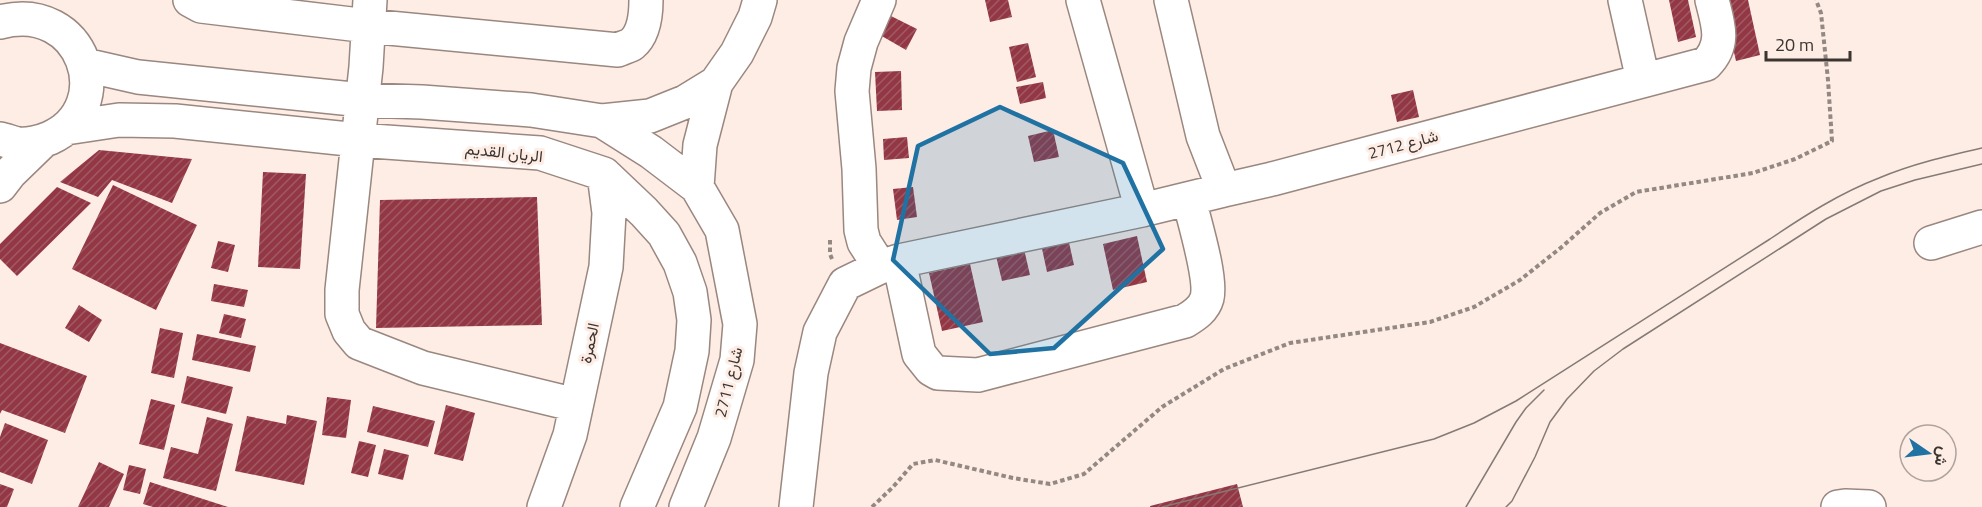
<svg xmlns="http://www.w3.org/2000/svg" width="1982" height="507" viewBox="0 0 1982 507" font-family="'Titillium Web',Vazirmatn,sans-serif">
  <defs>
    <pattern id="building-hatch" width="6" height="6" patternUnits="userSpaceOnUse" patternTransform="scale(1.5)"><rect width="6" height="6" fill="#933745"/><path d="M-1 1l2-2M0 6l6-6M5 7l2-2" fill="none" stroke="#9f5a64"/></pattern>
  </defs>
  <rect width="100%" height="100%" fill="#fdede5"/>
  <path fill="url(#building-hatch)" d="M985,0H1008L1012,17L990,22Z
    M1669,0H1688L1696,37L1678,42Z
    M1722,0H1748L1760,55L1736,61Z
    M891,16L917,29L906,50L880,35Z
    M1028,43L1036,77L1017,82L1009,47Z
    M901,71L902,110L877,111L875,72Z
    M1043,82L1046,98L1020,104L1016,87Z
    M1413,90L1419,117L1397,122L1391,95Z
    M1053,130L1059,157L1034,162L1028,136Z
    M907,137L909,158L884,160L883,139Z
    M99,150L192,159L172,203L112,180L98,197L60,182Z
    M263,172L306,174L300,269L258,267Z
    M113,185L197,225L156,310L72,269Z
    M57,187L91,203L17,276L0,259V244Z
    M913,187L917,217L897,220L893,189Z
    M537,197L542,325L376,328L380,200Z
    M1137,236L1147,282L1113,290L1103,244Z
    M1068,238L1074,265L1047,272L1041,244Z
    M218,241L235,245L228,272L211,268Z
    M1024,249L1030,275L1002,281L996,256Z
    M970,264L983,322L942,331L929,273Z
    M214,284L248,290L244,307L211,301Z
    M79,305L102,320L89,342L65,328Z
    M224,314L246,319L241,338L219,333Z
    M160,328L183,333L174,378L151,373Z
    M197,334L256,346L250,372L192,360Z
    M0,343L87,376L65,433L2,410L0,414Z
    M187,376L233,387L226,414L181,403Z
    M327,397L351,400L346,438L322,435Z
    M151,399L175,405L164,450L139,444Z
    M446,405L475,413L463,461L434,454Z
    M373,406L435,421L428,447L367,432Z
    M287,415L317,421L304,485L235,471L247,416L286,424Z
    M207,417L233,424L216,491L163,478L171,447L198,454Z
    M5,423L48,440L32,484L0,472V437Z
    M359,441L376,445L368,477L351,473Z
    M384,449L409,455L403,480L378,474Z
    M99,462L124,474L109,507H78Z
    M129,465L146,469L140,494L123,490Z
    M150,482L228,507H153L143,504Z
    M0,484L14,489L7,507H0Z
    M1237,484L1243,507H1150V506Z"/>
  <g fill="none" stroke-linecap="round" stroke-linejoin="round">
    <defs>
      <path id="minor" d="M190,0L201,6L368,26L618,50C622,48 629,46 632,44C644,34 646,14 646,0
        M370,0L366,67L342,290V314L349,331L359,343L423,368L576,405
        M879,0L861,42L854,68L852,91L859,169L861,230L864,242L880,267
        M1083,0L1142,210
        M1171,0L1203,136L1224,190L1272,179L1706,64C1726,44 1718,24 1712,0
        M1625,0L1643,80
        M0,22C84,0 119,107 50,138C41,142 27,145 18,144C12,143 6,140 0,139
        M85,65L138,77L362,100L422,102L531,110L602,121L651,152L697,187L722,230L740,324L737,360L714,438L686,507
        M602,121L650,116L685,102L716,83L737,53L755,17L760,0
        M66,128L119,120L175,121L358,140L540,153L604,174L644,212L664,234L680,263L690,292L694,320L692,351L680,407L637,507
        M0,186L10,173L43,141
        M697,187L700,145L716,83
        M1931,243L1982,227
        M899,261L919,354L931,369L938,373L978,375L1185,321C1195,315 1204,309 1207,298C1212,278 1194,221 1189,199
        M544,507L570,435L606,267L609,213L604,174
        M796,507L811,373L820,332L845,284L880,267L899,261L1142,210L1224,190
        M1838,507L1845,506L1869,507"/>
    </defs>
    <use href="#minor" stroke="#9a877f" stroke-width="36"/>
    <path stroke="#948883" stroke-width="4" stroke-dasharray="4.5 3" stroke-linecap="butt" d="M830,240V254L832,259
      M872,507L893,487L913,464L935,460L1013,478L1050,484L1084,474L1162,407L1224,369L1290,343L1430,322L1474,307L1520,280L1563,246L1600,213L1636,192L1753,173L1795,159L1832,141L1828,80L1821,13L1816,0"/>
    <use href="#minor" stroke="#fff" stroke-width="33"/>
    <path stroke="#857a75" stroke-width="1.5" d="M1162,507L1434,439L1474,423L1516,401L1770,239C1804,216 1840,193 1879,178C1912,164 1947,156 1982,148
      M1466,507L1516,422L1526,408L1544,390
      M1506,507L1512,501L1535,457L1550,422L1567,399L1594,371L1623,349L1826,219L1881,191L1915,180L1982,164"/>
  </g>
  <path fill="#2072a3" fill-opacity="0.2" stroke="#2072a3" stroke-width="4.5" stroke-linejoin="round" d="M1000,107L1123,163L1163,249L1054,348L990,354L893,260L918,146Z"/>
  <g text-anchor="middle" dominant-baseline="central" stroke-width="6" stroke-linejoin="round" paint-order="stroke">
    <g font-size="16" fill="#3c3431" stroke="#fdede5">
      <text transform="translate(1403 144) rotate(-15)">شارع 2712</text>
      <text transform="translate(504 152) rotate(6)">الريان القديم</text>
      <text transform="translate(589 343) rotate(-78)">الحمرة</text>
      <text transform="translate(728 382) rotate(-76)">شارع 2711</text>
    </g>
  </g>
  <g transform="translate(1928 453) rotate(104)"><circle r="28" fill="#fdede5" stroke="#b0a39d" stroke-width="1.5"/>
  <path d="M0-4.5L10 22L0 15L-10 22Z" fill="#2072a3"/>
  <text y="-9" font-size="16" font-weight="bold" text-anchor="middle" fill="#3c3431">ش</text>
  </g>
  <path d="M1766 51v9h84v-9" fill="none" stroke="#3c3431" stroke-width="3"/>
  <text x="1775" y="51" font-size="18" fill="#3c3431" stroke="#fdede5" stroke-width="4.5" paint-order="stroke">20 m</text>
</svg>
